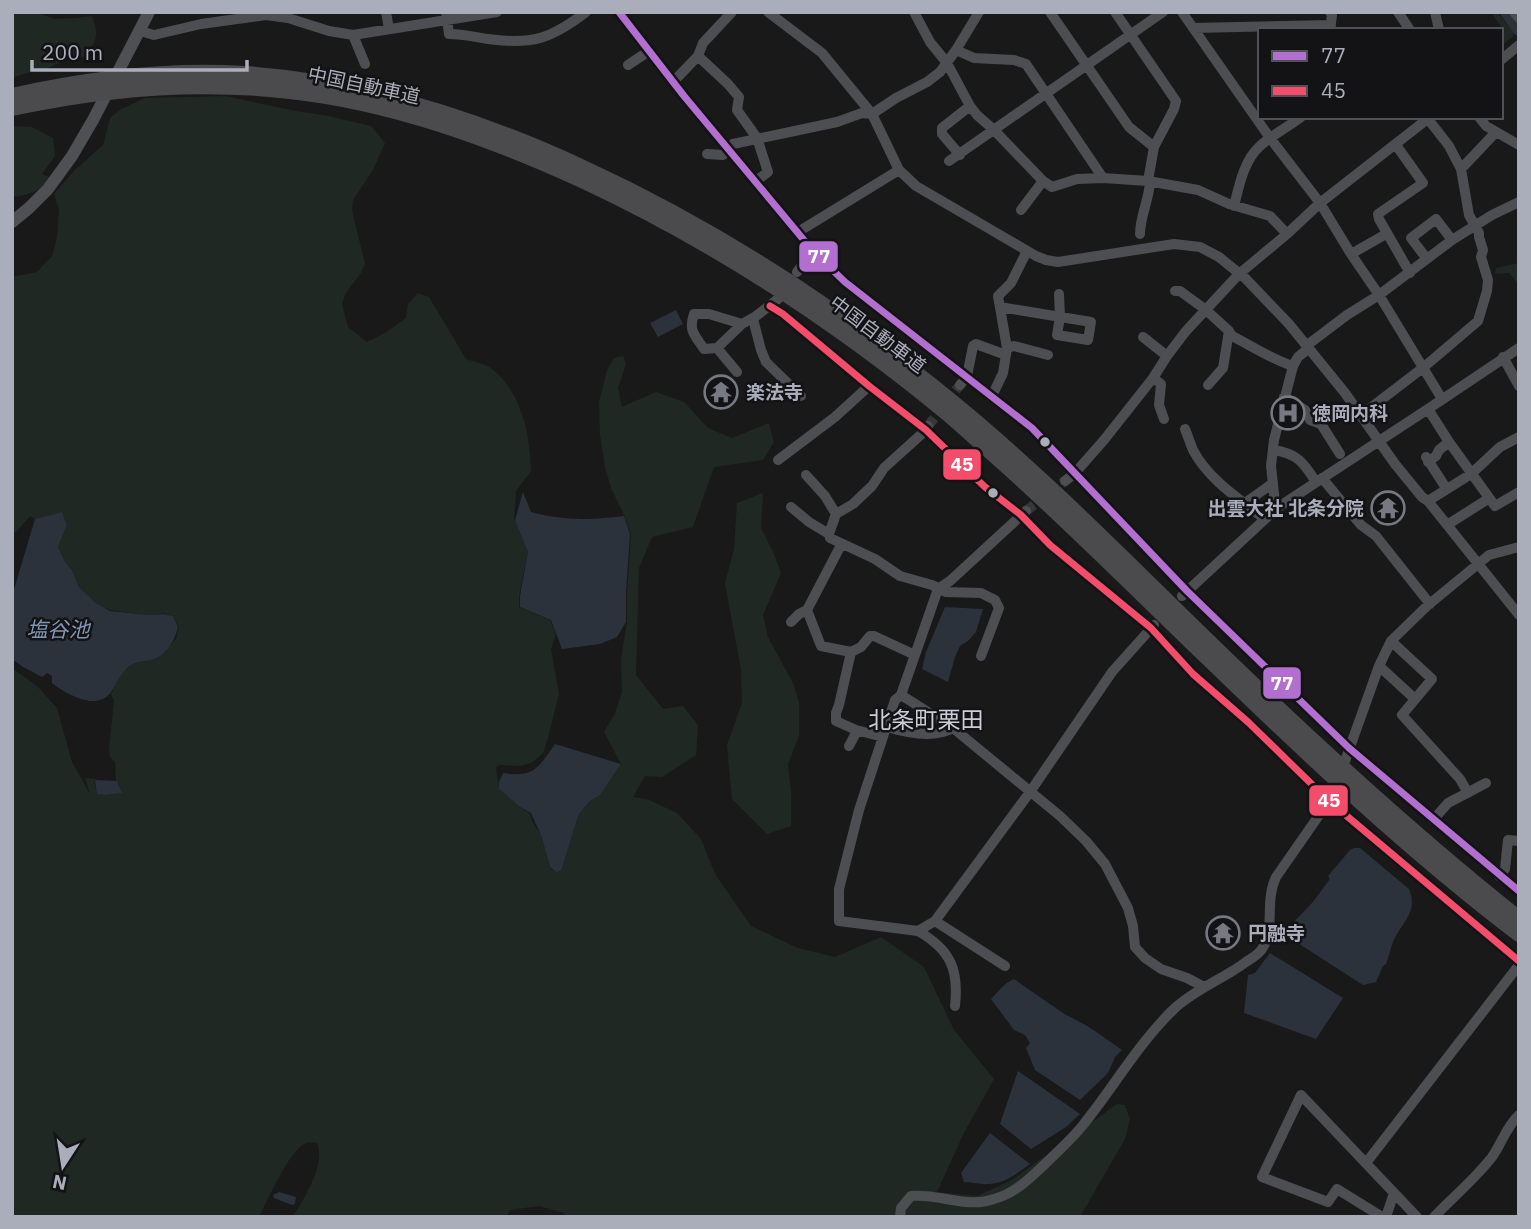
<svg xmlns="http://www.w3.org/2000/svg" width="1531" height="1229" viewBox="0 0 1531 1229" font-family="'IBM Plex Sans','Noto Sans JP',sans-serif">
  <rect width="100%" height="100%" fill="#191919"/>
  <path fill="#202823" d="M12,12H36L54,19L77,18L92,16C99,36 97,40 85,57L68,58L46,69L23,74L12,78Z
    M1491,12H1497L1514,32L1513,37L1505,43L1501,42V34L1504,31Z
    M225,96L296,111L329,116L371,126L385,143L373,170L353,200L352,210L365,264L361,273L345,294L342,304L348,327L367,342L385,333L406,318L408,304L418,293L429,297L466,359C475,362 484,363 492,369C522,393 530,435 531,471L516,491L514,519L522,533L528,552L519,596V607L550,620L556,634L551,649L559,694L547,742L543,753L533,762L521,766L499,765L496,767L499,789L520,807L530,814L532,821L541,835L550,868L556,872L561,871L579,814L589,802L600,795L621,764L604,732L615,714L622,692L621,660L627,622V592L631,534L624,515L611,488L605,467L600,435L599,402L607,370L614,358L623,356L626,364L618,388L622,407L656,392L684,402L708,428L732,438L769,423L774,442L763,460L714,467L693,527L652,537L639,568L636,675L663,709L683,706L698,725L696,755L662,777L645,776L633,797L647,799L677,813L701,839L715,874L751,926L798,948L835,957L881,937L924,967L954,1030L994,1079L964,1133L937,1192L977,1196L1012,1180L1117,1104L1125,1105L1130,1119L1125,1139L1080,1217H566L564,1213L539,1206L510,1210L507,1217H293C304,1198 326,1165 317,1143C313,1143 309,1142 306,1143C290,1149 267,1201 259,1217H12V668L38,687L57,708L72,762L90,794L85,778L96,779L94,783L97,793L99,794L106,795L122,793L118,783L116,781L115,762L110,757L109,748L114,701L111,694L122,673L133,664L158,658L176,639L179,627L173,616L164,613L150,615L110,610L96,603L79,587L72,570L65,562L58,547L67,525L62,512L35,519L30,516L16,532L12,533V277L37,272L52,256L57,237L59,209L54,194L75,170L103,145L110,118L121,109L145,98Z
    M12,126L32,127L53,138L55,156L42,174L51,178C40,191 30,195 12,197Z
    M1519,263V285L1509,273L1495,274L1496,268Z
    M763,493L761,528L774,554L781,573L763,615L768,637L793,683L799,702V736L788,764L791,792V826L767,834L732,799L727,745L742,703L741,670L725,583L734,549L737,503Z"/>
  <path fill="#2b323b" d="M676,310L683,324L658,337L650,323Z
    M523,492L531,512C566,521 588,520 624,516L630,534L626,592V622L617,637L600,644L562,649L551,620L520,607V596L528,552L515,520Z
    M62,512L67,525L58,547L65,562L72,570L79,587L96,603L110,611L150,615L164,614L173,616L178,627C176,638 167,653 157,658C149,662 138,660 130,666C120,673 118,683 111,692C97,712 66,694 52,683V676L47,673L42,677L23,667L12,659V596L35,519Z
    M945,607L983,609L976,632L968,641L960,646L955,657L948,682L922,669L926,652Z
    M555,744L621,764L600,795L589,802L579,814L561,871L556,872L550,867L541,835L531,813L520,807L499,789V782L503,773C534,778 538,768 555,744Z
    M96,780L117,781L122,793L106,795L97,794L95,782Z
    M1354,848H1360L1409,889C1419,912 1401,923 1393,942C1390,949 1389,957 1386,964L1383,966L1376,982L1363,985L1290,938V926L1312,903L1330,879L1328,876L1350,850Z
    M1270,953L1343,998L1316,1039L1244,1013L1248,975L1255,973Z
    M1014,979L1063,1013L1089,1027L1122,1050L1115,1057L1108,1073L1080,1100L1035,1070L1026,1048L1030,1043L1025,1035L1014,1030L991,999C999,991 1004,983 1014,979Z
    M1018,1071L1080,1114L1066,1127L1031,1149L1000,1124Z
    M990,1133L1030,1164C1018,1173 1004,1184 988,1184C980,1185 972,1182 964,1182L961,1173Z
    M279,1192L296,1197L295,1204L292,1205L274,1198L273,1195Z"/>
  <g fill="none" stroke-linecap="round" stroke-linejoin="round">
    <path stroke="#2b323b" stroke-width="12" d="M1506,12L1519,30"/>
    <path stroke="#363739" stroke-width="10" stroke-dasharray="10 5" stroke-linecap="butt" d="M928,426L960,385
      M1026,511L1065,481"/>
    <path stroke="#4d4e52" stroke-width="10" d="M386,12L389,29
      M446,12L449,34C462,34 475,37 488,39C532,45 551,39 586,12
      M619,12L684,96L813,251L845,282L1032,428L1187,591L1349,748L1519,891
      M768,12L822,53L872,114L899,170L916,186L1036,256L1046,260L1058,262L1174,244L1200,247L1219,257L1245,278L1289,324L1345,393L1395,464L1422,497L1428,501L1519,615
      M914,12L930,42L947,63L970,106L977,115L994,130L1043,181L1052,187L1077,179L1103,178L1148,181L1198,190L1229,204L1270,216L1287,234
      M1050,12L1129,127L1154,147
      M1115,12L1176,101L1174,109L1154,147L1148,181
      M1182,12L1270,138L1320,203L1351,254L1379,295L1442,399
      M1398,12L1410,30
      M1435,12L1439,30
      M1514,12L1519,18
      M1193,28L1331,25
      M1330,30L1332,15L1330,12
      M140,31L154,35L201,24L266,15L288,18L329,31L353,35L497,12
      M353,35L365,64
      M956,50L974,58L1014,60L1026,64L1103,178
      M698,56L728,84L739,97L737,110L757,138L768,172L756,181
      M1501,60L1519,45
      M628,65L649,51
      M673,82L698,56L703,43L732,12
      M1479,117L1486,126L1519,145
      M1396,145L1423,183L1378,214L1379,219L1410,273
      M707,154L723,155L733,144L837,122L862,113L872,114L896,98L927,82L940,72L956,50L979,12
      M960,155L942,134V128L970,106
      M949,161L1163,12
      M1461,169L1496,132
      M1234,206C1239,186 1244,160 1260,146C1272,135 1288,127 1301,117
      M1021,210L1043,181
      M798,232L899,170
      M1140,234C1140,216 1149,200 1150,182
      M1351,254L1386,234
      M1427,259L1411,238L1436,219L1452,240
      M797,272L813,251
      M1175,291H1180L1206,310L1229,331L1232,336C1252,346 1271,359 1293,366
      M770,306L783,314L869,386L926,430L985,487L1021,515L1050,545L1151,628L1193,674L1248,722L1329,801L1519,961
      M1000,307L1091,322L1088,340L1057,335L1060,317L1059,294
      M753,319L761,350L766,362L801,396
      M742,324L709,314H694C688,331 695,335 704,349L717,348L742,324L756,316L778,299
      M1143,337L1167,356
      M1306,346L1347,315L1379,295L1452,240L1492,215L1519,202
      M717,348L737,372
      M1007,348L1014,346L1048,355
      M1503,357L1519,386
      M1153,378L1161,384L1159,405L1164,419
      M960,385L967,376L973,346L976,344L1006,355
      M1208,385L1223,368L1229,331
      M992,396L1003,373L1007,348L998,296L1011,283L1025,255
      M1284,397L1305,410L1310,420L1321,424L1340,454
      M1428,409L1449,442L1495,506L1519,492
      M1360,416L1424,367L1478,321L1487,291L1488,280L1481,257L1483,250L1479,237V233L1469,215L1461,169L1449,146L1428,119
      M1185,429C1188,436 1190,443 1193,450C1208,479 1239,499 1265,519
      M1273,450C1297,453 1304,463 1316,482
      M1426,457L1446,488
      M778,460L835,417L869,386
      M1428,462L1436,456L1439,450L1449,442
      M806,475L825,496L836,514
      M1322,478L1361,525L1376,536L1430,604
      M1065,481L1075,473L1104,440L1153,378L1167,356L1186,331L1239,274L1287,234L1320,203L1430,117
      M1428,501L1471,474L1500,447L1519,437
      M1245,503L1273,483
      M791,507L809,522L829,534L830,538L875,559L900,576L932,585L946,592L981,593L995,600L999,608L981,656
      M1277,508L1275,503L1271,466L1274,440L1293,366L1298,357L1308,349
      M1026,511L950,581L938,589L901,695L895,700L859,810L839,889V921L918,931L935,921L1030,792L1112,672L1154,625
      M1447,525L1488,499
      M829,534L836,514L853,504L872,486L884,468L926,430L928,426
      M841,545L807,610L821,646L851,652L861,647L870,636H874L915,655
      M1182,596L1277,508L1428,409L1519,348
      M791,622L799,614L807,610
      M1391,641L1432,679L1402,715L1460,779L1468,793
      M851,652L839,705L836,713V721L856,730L883,737
      M1379,666L1415,699
      M901,695L953,728L1060,816L1086,841L1105,864L1128,908L1133,926L1135,947L1145,958L1161,969L1187,978L1204,987
      M887,727C907,733 934,739 953,728
      M849,746L857,731
      M1345,761L1379,666L1391,641L1427,606L1489,555L1519,547
      M1433,820L1448,803L1486,783
      M1499,876L1505,869L1508,840L1519,841
      M935,921L1005,966
      M918,931C951,950 959,970 955,1006
      M1366,1163L1519,965
      M900,1217L901,1208L911,1196C939,1193 966,1209 994,1199C1016,1193 1030,1178 1046,1163C1058,1151 1072,1139 1083,1125C1113,1088 1140,1041 1175,1008C1196,989 1223,979 1246,962C1252,958 1258,955 1262,949C1276,929 1264,902 1276,877L1329,801L1335,789
      M1378,1217L1379,1215L1337,1189L1328,1202L1262,1177L1301,1095L1417,1217
      M1386,1217L1394,1193
      M1434,1217C1453,1197 1475,1179 1492,1157C1502,1143 1506,1127 1519,1115"/>
    <path stroke="#4f5054" stroke-width="12" d="M12,222L29,208L48,189L72,156L93,120L149,12"/>
    <path stroke="#4b4b4e" stroke-width="16" d="M12,96C88,79 167,69 245,74C363,82 475,118 581,167C718,230 837,308 953,403C1046,479 1130,566 1216,649C1313,743 1413,835 1519,919
      M12,108C104,88 196,80 290,91C391,102 490,138 582,180C713,241 834,320 946,412C964,427 982,444 1000,460C1072,524 1139,592 1209,659C1308,755 1409,850 1519,934"/>
    <defs>
      <path id="bus-1" d="M619,12L684,96L813,251L845,282L1032,428L1187,591L1349,748L1519,891"/>
      <path id="bus-2" d="M770,306L783,314L869,386L926,430L985,487L1021,515L1050,545L1151,628L1193,674L1248,722L1329,801L1519,961"/>
    </defs>
    <use href="#bus-1" stroke="#131315" stroke-width="12"/>
    <use href="#bus-2" stroke="#131315" stroke-width="12"/>
    <use href="#bus-1" stroke="#b36fd0" stroke-width="7"/>
    <use href="#bus-2" stroke="#f44d6c" stroke-width="7"/>
  </g>
  <defs>
    <symbol id="temple-ring" viewBox="-11 -11 22 22"><circle r="9.5" fill="#131315" stroke="#777982" stroke-width="1.5"/><path d="M0-6L5-2H3V0L6.5 2.5H4V6H1.5V3h-3V6H-4V2.5H-6.5L-3 0V-2H-5Z" fill="#777982"/></symbol>
    <symbol id="hospital-ring" viewBox="-11 -11 22 22"><circle r="9.5" fill="#131315" stroke="#777982" stroke-width="1.5"/><path d="M-5-5h3v3.5h4V-5h3V5h-3V1.5h-4V5h-3Z" fill="#777982"/></symbol>
  </defs>
  <g fill-rule="evenodd">
    <use href="#temple-ring" x="702" y="373" width="38" height="38"/>
    <use href="#hospital-ring" x="1269" y="394" width="38" height="38"/>
    <use href="#temple-ring" x="1369" y="489" width="38" height="38"/>
    <use href="#temple-ring" x="1204" y="914" width="38" height="38"/>
  </g>
  <g fill="#aaadba" stroke="#131315" stroke-width="2.5">
    <circle cx="1045" cy="442" r="6"/>
    <circle cx="993" cy="493" r="6"/>
  </g>
  <g text-anchor="middle" dominant-baseline="central" stroke-width="5" stroke-linejoin="round" paint-order="stroke">
    <g font-size="19" fill="#aaadba" stroke="#131315">
      <text transform="translate(364 85) rotate(12)">中国自動車道</text>
      <text transform="translate(878 334) rotate(37)">中国自動車道</text>
    </g>
    <g font-size="19" font-weight="bold" fill="#aaadba" stroke="#131315" text-anchor="start">
      <text x="746" y="392">楽法寺</text>
      <text x="1312" y="413">徳岡内科</text>
      <text x="1364" y="508" text-anchor="end">出雲大社 北条分院</text>
      <text x="1248" y="933">円融寺</text>
    </g>
    <g font-size="21" font-style="italic" fill="#8196b5" stroke="#131315">
      <text x="58" y="629">塩谷池</text>
    </g>
    <g font-size="23" fill="#cbccd6" stroke="#131315">
      <text x="926" y="719">北条町栗田</text>
    </g>
  </g>
  <g stroke="#131315" stroke-width="2.5">
    <rect x="798" y="240" width="41" height="33" rx="7" fill="#b36fd0"/>
    <rect x="942" y="448" width="40" height="33" rx="7" fill="#f44d6c"/>
    <rect x="1262" y="666" width="40" height="34" rx="7" fill="#b36fd0"/>
    <rect x="1308" y="784" width="41" height="33" rx="7" fill="#f44d6c"/>
  </g>
  <g font-size="19" text-anchor="middle" font-weight="bold" fill="#fff">
    <text x="819" y="263">77</text>
    <text x="962" y="471">45</text>
    <text x="1282" y="690">77</text>
    <text x="1329" y="807">45</text>
  </g>
  <rect width="1531" height="1229" fill="none" stroke="#aaadba" stroke-width="28"/>
  <rect x="1258" y="28" width="245" height="91" fill="#131315" stroke="#4f5157" stroke-width="2"/>
  <rect x="1272" y="51" width="35" height="10" fill="#b36fd0" stroke="#4f5157" stroke-width="2"/>
  <text x="1321" y="63" font-size="21" fill="#aaadba">77</text>
  <rect x="1272" y="86" width="35" height="10" fill="#f44d6c" stroke="#4f5157" stroke-width="2"/>
  <text x="1321" y="98" font-size="21" fill="#aaadba">45</text>
  <g transform="translate(63 1166) rotate(192)" stroke="#131315" stroke-width="5" paint-order="stroke">
  <path d="M0-5L12 26L0 18L-12 26Z" fill="#aaadba"/>
  <text y="-10" font-size="19" font-weight="bold" text-anchor="middle" fill="#aaadba">N</text>
  </g>
  <path d="M32 60v10h215v-10" fill="none" stroke="#aaadba" stroke-width="3.5"/>
  <text x="42" y="60" font-size="21" fill="#aaadba" stroke="#131315" stroke-width="5" paint-order="stroke">200 m</text>
</svg>
